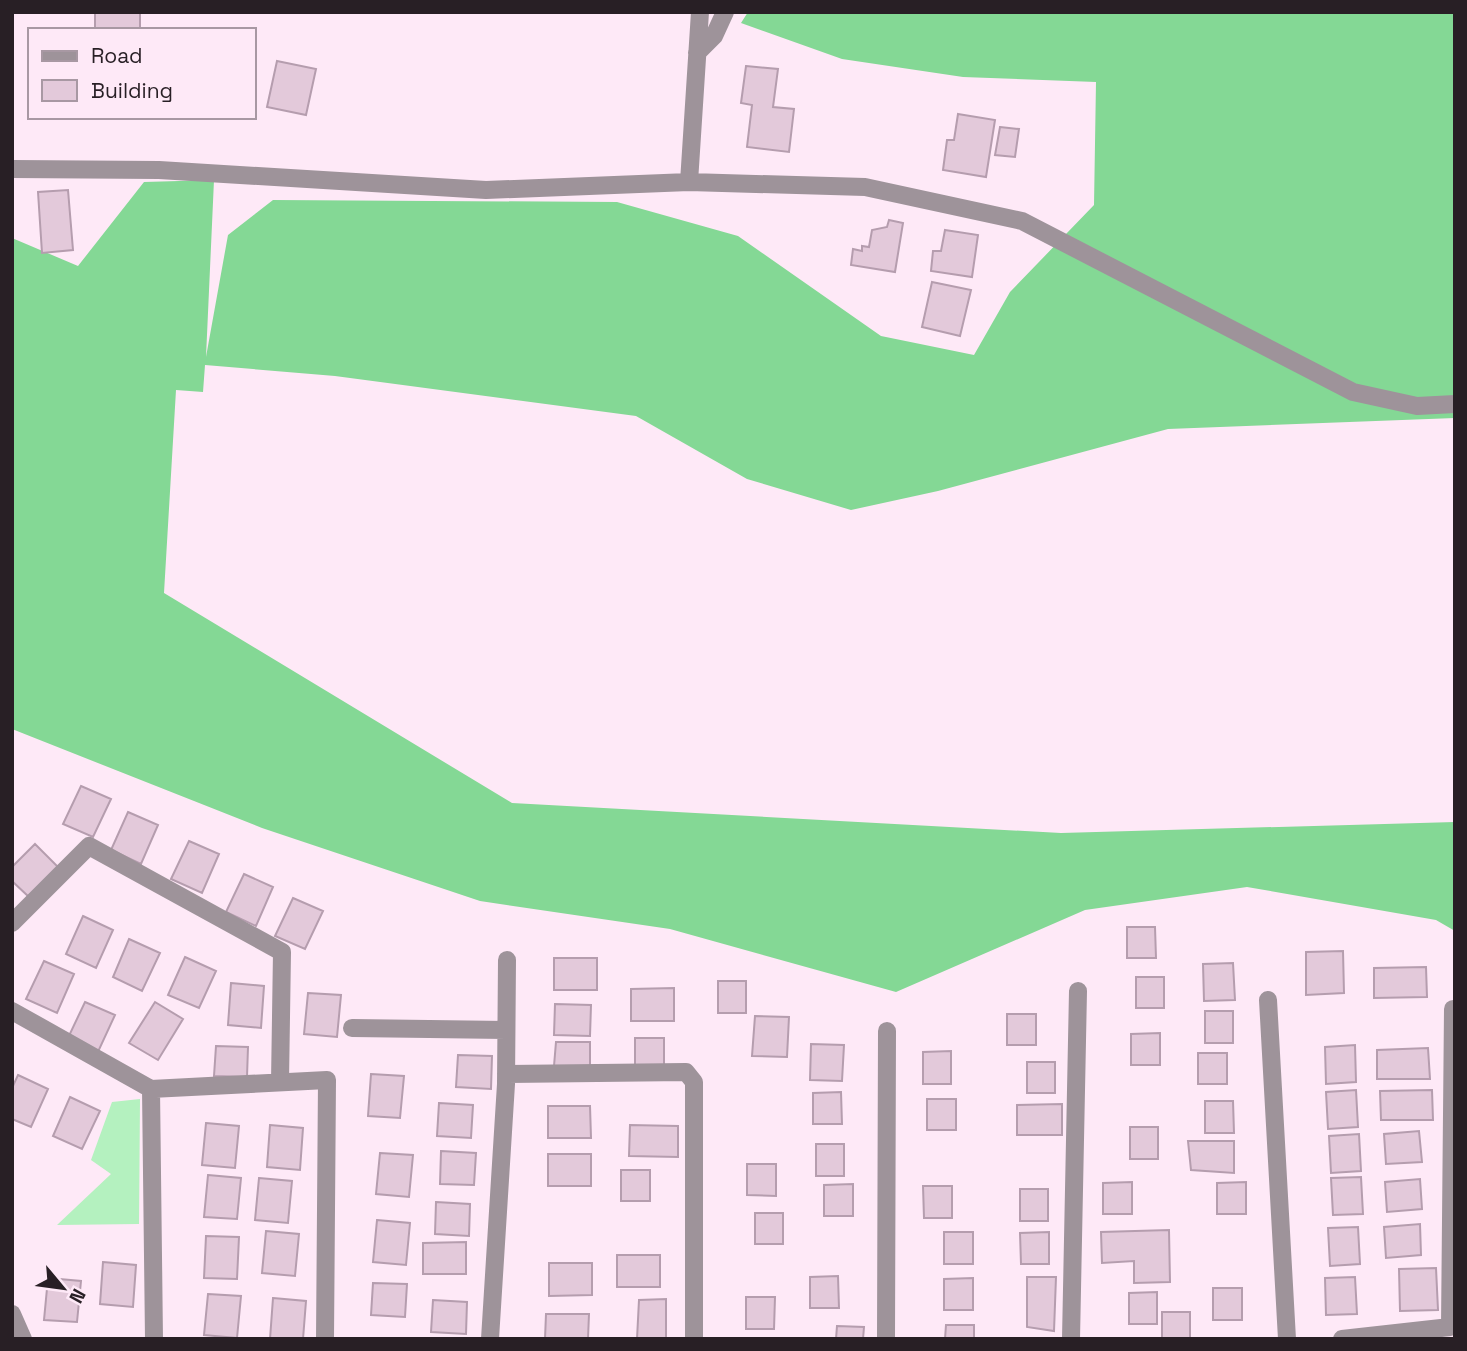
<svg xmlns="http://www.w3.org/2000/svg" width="1467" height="1351" viewBox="0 0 1467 1351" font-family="'Space Grotesk',sans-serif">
  <rect width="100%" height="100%" fill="#fee9f7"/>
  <path fill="#b4f1bf" d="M140,1099L139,1224L57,1225L111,1174L91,1160L112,1102Z"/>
  <path fill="#84d895" d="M748,12H1455V418L1168,429L938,491L851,510L747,479L636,416L335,376L205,365L203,392L176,390L164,593L512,803L1061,833L1455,822V931L1436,920L1247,887L1085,910L896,992L670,929L480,901L262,828L12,729V238L78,266L144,182L214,180L206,357L228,235L273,200L617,202L738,236L881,336L974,355L1010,292L1094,205L1096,82L963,77L842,59L741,23Z"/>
  <path fill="#e3c9da" stroke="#b59dae" stroke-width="2" d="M95,12H140V30H95Z
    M277,61L316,69L306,115L267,107Z
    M746,66L778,69L773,107L794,109L789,152L747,147L752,105L741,103Z
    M958,114L995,120L986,177L943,170L947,140H954Z
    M1000,127L1019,129L1015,157L995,155Z
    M68,190L73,250L42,253L38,192Z
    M889,220L903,223L895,272L851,265L853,249L862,251V246L869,247L872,230L887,227Z
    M945,230L978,235L972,277L931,271L933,251H941Z
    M932,282L971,290L960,336L922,327Z
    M81,786L111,799L93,837L63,824Z
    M128,812L158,825L141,864L111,850Z
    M189,841L219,854L202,893L171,879Z
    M35,844L58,867L29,897L12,881V867Z
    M244,874L273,887L256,926L226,912Z
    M293,898L323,911L305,949L275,936Z
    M83,916L113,930L96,968L66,954Z
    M1127,927H1155L1156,958H1127Z
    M129,939L160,953L142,991L113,977Z
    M1343,951L1344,993L1306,995V952Z
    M185,957L216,971L199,1008L168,995Z
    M554,958H597V990H554Z
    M44,961L74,974L57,1013L26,999Z
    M1233,963L1235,1000L1204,1001L1203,964Z
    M1426,967L1427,997L1374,998V968Z
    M1136,977H1164V1008H1136Z
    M718,981H746V1013H718Z
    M231,983L264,986L261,1028L228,1025Z
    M674,988V1021H631V989Z
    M308,993L341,995L337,1037L304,1034Z
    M85,1002L115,1015L97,1054L67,1040Z
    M155,1002L183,1019L158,1060L129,1043Z
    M555,1004L591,1005L590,1036L554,1035Z
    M1205,1011H1233V1043H1205Z
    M1007,1014H1036V1045H1007Z
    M755,1016L789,1017L787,1057L752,1056Z
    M1160,1033V1065H1131V1034Z
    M635,1038H664V1069L635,1070Z
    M556,1042H590V1067L554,1066Z
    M811,1044L844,1045L842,1081L810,1080Z
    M1355,1045L1356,1082L1326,1084L1325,1047Z
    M216,1046L248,1047L247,1077L214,1076Z
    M1428,1048L1430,1079H1377V1050Z
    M951,1051V1084H923V1052Z
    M1198,1053H1227V1084H1198Z
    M458,1055L492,1056L491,1089L456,1087Z
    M1027,1062H1055V1093H1027Z
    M371,1074L404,1076L400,1118L368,1116Z
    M18,1075L48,1089L31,1127L12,1119V1088Z
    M1356,1090L1358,1127L1328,1129L1326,1092Z
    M1432,1090L1433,1120H1381L1380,1091Z
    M841,1092L842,1124H813V1093Z
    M70,1097L100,1111L82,1149L53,1136Z
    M927,1099H956V1130H927Z
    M1205,1101H1233L1234,1133H1205Z
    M439,1103L473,1105L471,1138L437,1136Z
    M1062,1104V1135H1017V1105Z
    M548,1106H590L591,1138H548Z
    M206,1123L239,1126L235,1168L202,1165Z
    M270,1125L303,1128L300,1170L267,1167Z
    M630,1125L678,1126V1157L629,1156Z
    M1130,1127H1158V1159H1130Z
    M1419,1131L1422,1162L1386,1164L1384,1134Z
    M1359,1134L1361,1171L1331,1173L1329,1136Z
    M1188,1141H1234V1173L1191,1170Z
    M816,1144H844V1176H816Z
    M441,1151L476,1153L474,1185L440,1184Z
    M380,1153L413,1155L409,1197L376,1194Z
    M548,1154H591V1186H548Z
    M747,1164H776V1196L747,1195Z
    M621,1170H650V1201H621Z
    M208,1175L241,1178L237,1219L204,1217Z
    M1361,1177L1363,1214L1333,1215L1331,1178Z
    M259,1178L292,1181L288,1223L255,1220Z
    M1420,1179L1422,1209L1387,1212L1385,1182Z
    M1132,1182V1214H1103V1183Z
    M1246,1182V1214H1217V1183Z
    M853,1184V1216H824V1185Z
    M923,1186H952V1218H924Z
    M1020,1189H1048V1221H1020Z
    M436,1202L470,1204L469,1236L435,1234Z
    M755,1213H783V1244H755Z
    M377,1220L410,1223L406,1265L373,1262Z
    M1420,1224L1421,1255L1386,1258L1384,1227Z
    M1358,1227L1360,1264L1330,1266L1328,1228Z
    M1169,1230L1170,1282L1134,1283V1261L1102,1263L1101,1232Z
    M266,1231L299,1234L295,1276L262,1273Z
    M944,1232H973V1264H944Z
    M1049,1232V1264H1021L1020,1233Z
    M206,1236L239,1237L237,1279L204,1278Z
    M466,1242V1274H423V1243Z
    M617,1255H660V1287H617Z
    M103,1262L136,1265L133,1307L100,1304Z
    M549,1263H592V1295L549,1296Z
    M1436,1268L1438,1310L1400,1311L1399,1269Z
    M838,1276L839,1308H810V1277Z
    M1027,1277H1056L1054,1331L1027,1327Z
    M1355,1277L1357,1314L1326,1315L1325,1278Z
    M48,1278L81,1281L77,1322L44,1320Z
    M973,1278V1310H944V1279Z
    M373,1283L407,1284L405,1317L371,1315Z
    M1213,1288H1242V1320H1213Z
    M1157,1292V1324H1129V1293Z
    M208,1294L241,1296L237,1338L204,1335Z
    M746,1297H775L774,1329H746Z
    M273,1298L306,1301L303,1339H270Z
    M666,1299V1339H637L639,1300Z
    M433,1300L467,1302L466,1334L431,1332Z
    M1162,1312H1190V1339H1162Z
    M546,1314H589L588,1339H545Z
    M946,1325H974V1339H945Z
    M837,1326L864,1327L863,1339H836Z"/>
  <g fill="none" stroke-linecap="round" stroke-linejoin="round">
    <path stroke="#9e939a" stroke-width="18" d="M697,53L714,36L725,12
      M12,169L159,170L486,190L689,182L865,187L1022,221L1353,392L1417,406L1455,404
      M689,182L700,12
      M12,923L89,846L282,952L280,1082
      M1268,1000L1287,1339
      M12,1011L151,1089
      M352,1028L506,1030
      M506,1074L686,1072L694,1082V1339
      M12,1314L23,1339
      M154,1339L151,1089L327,1080L325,1339
      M490,1339L506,1084L507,960
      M886,1339L887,1031
      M1071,1339L1078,991
      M1342,1339L1450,1327L1453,1009"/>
  </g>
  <rect width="1467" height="1351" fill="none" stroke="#281f25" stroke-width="28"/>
  <rect x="28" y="28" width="228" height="91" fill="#fee9f7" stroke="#a898a3" stroke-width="2"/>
  <rect x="42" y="51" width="35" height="10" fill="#9e939a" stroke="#a898a3" stroke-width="2"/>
  <text x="91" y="63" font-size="21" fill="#281f25">Road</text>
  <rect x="42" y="80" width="35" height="21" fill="#e3c9da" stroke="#a898a3" stroke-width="2"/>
  <text x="91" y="98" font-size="21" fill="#281f25">Building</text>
  <g transform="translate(63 1288) rotate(119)" stroke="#fee9f7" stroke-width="5" paint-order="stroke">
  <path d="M0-5L12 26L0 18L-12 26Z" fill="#281f25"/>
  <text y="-10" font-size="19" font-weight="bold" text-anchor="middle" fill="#281f25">N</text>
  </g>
</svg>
